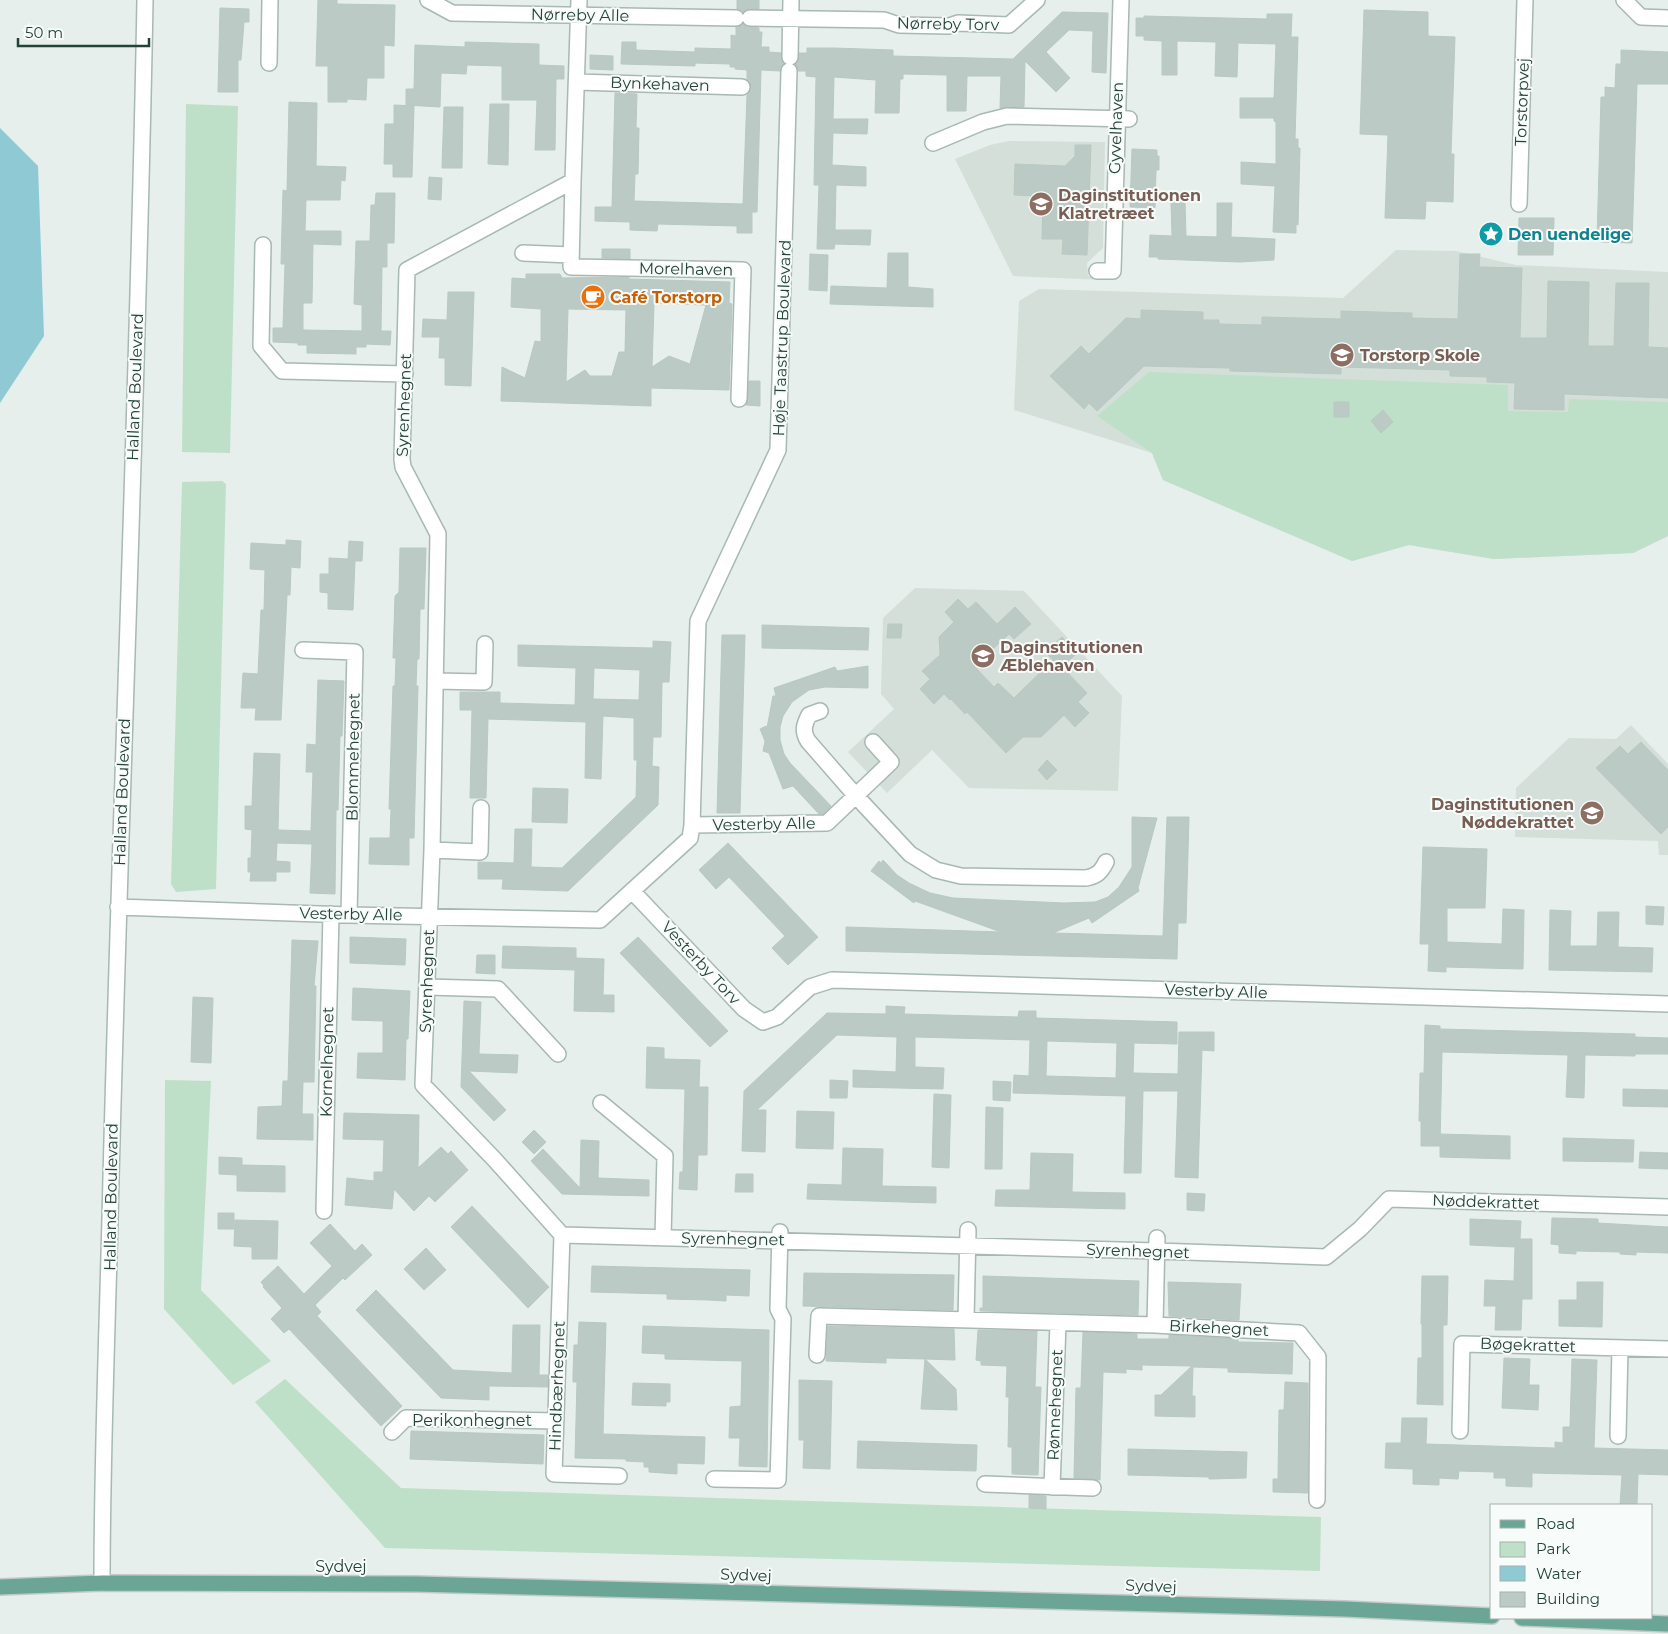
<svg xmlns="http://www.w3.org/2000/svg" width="1668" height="1634" viewBox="0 0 1668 1634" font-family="Montserrat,sans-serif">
  <rect width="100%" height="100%" fill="#e6efeb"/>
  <path fill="#d4dfda" d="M1009,141L1105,142L1103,248L1087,263L1088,276L1103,277V280L1013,276L955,159L990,145Z
    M1396,250L1456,251L1516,265L1668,272V536L1633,553L1494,559L1409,545L1352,561L1163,480L1152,453L1014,410L1019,301L1039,289L1343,298Z
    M915,588L1024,591L1122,696L1118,791L969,788L932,750L887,793L848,752L894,709L881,694L883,618Z
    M1631,725L1668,764V855H1659L1658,841L1515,837L1516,788L1569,738L1616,739Z"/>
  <path fill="#bfe0c8" d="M186,104L238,106L230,453L182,452Z
    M1149,372L1508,385V411L1568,412L1569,399L1668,402V536L1633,553L1494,559L1409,545L1352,561L1163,480L1152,453L1097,416Z
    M222,481L226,484L216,889L176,892L171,884L182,482Z
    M165,1080L211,1081L201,1290L271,1361L233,1385L164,1309Z
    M285,1379L401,1488L1321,1517L1320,1571L385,1548L255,1402Z"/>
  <path fill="#8ec9d4" d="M0,128L38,166L44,336L0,403Z"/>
  <path fill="#bbcac4" stroke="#b8c9c2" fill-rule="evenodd" d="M318,0H337V4L395,5L394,46L384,45V78H367L366,100L347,99V102H328V66H316Z
    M737,0H759V9H750L743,12L737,9Z
    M220,8L249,9V22H244L241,60H238V92H218Z
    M1364,10L1428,12V36L1455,37L1451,154H1454L1453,202L1426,201L1425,219L1385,218L1388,135L1360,134Z
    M1062,12L1108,13L1106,73L1092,72L1093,31L1069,30L1046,52L1070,78L1056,92L1025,61L1024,107L1000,108L1001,76H967L966,111H947V75L903,74V79H900L899,113H875L876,80L834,77L833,119H868L867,134L833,133L832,165L866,167V186L836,185L835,230H871L870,245L835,244L834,249H817L819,185H814L816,77L806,76V71H798L795,64L798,61L799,53H807V48H833L893,50V56L1013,59Z
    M1267,14H1292L1291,37H1298L1295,139H1298V148H1300L1298,225L1296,224V233L1273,232L1275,186L1241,184V162L1276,164V122L1274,121V118H1240V98H1274L1276,44L1238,43L1237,77L1215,76L1216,42L1177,41V75H1162V41L1144,40V36H1136V18H1144V16L1267,19Z
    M743,24L749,27L759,28V32H762L761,47H769V52L781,53L784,64L780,71L761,70L757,212H752V233H737V226L658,224L657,231L630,230V222L595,221V207H612L615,93L637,94L636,128H639L638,174H635L634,201L743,204L747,95L750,91L751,87L747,79V70L735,69V67H730V64L695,63V66L621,64L622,42H636V50L695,52V48L731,49V35L736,36V27Z
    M465,42L539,44V65L564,66V79H556L555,150H535L537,100H502V66L467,65L466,74L441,73L440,107L406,105V89H414L415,45L465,47Z
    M1621,50L1668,52V84H1637L1632,243L1601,242V240H1597L1601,97H1605V87L1615,88L1616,64H1621Z
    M590,55L613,56V70L590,69Z
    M289,102L317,103L316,166L346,167L345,181L341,180L340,200H306L305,231H341V245L313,244L312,303H303V330L362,331V305L354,304L356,241H370L371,205H375L376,193H395L394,243H387V267H382L381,331H391L390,345L366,344V347H356V354L307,353V345H298V343L273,342V328H283L285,264H281L283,190L287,191Z
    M490,104H509L508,165L488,164Z
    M394,105L414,106L412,177H393V164H384L385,124H394Z
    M444,107H463L462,168H442Z
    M1075,145H1091L1087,255L1062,254L1063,239H1042L1043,204H1034L1035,196L1014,195L1015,164L1065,166L1075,156Z
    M1132,149L1157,150V156H1159V170H1156L1155,208L1130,207Z
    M429,177L442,178L441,200L428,199Z
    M1171,202H1185L1186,236L1217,237V203H1232L1231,237L1275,239L1274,260L1240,262L1158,259V257H1149L1150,235L1172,236Z
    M1519,218H1554L1553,255H1518Z
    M602,249H630V259L602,258Z
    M888,253H908V287L933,289V307L830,304L831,286L887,288Z
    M810,254L828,255L827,291L809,290Z
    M1460,254H1480L1479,267L1522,268L1520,338H1547L1548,281L1589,282L1588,346H1614L1616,283H1649L1648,347L1668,348V398L1564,394V410L1514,409L1515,383L1487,382V377L1450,376V370L1341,367V374L1230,371V368L1144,366L1097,411L1089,403L1084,409L1050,376L1081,346L1089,354L1126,318L1141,319V310L1203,312V320H1219V324L1262,325V317L1341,319V311L1412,313V318L1458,319Z
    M526,274H560L562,278L629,277V279L730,282L729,303L732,304L729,390L651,388V406L501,401L502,367L525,378L535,341L541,342V309L511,307L512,278L526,279ZM654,303L706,305L690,364L669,356L652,367ZM568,309L626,310L625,352H619L612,376H590L585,370L566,382Z
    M448,292H474L471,386L445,385V358H439L440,337H422L423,319L447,320Z
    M749,381H760V406L746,405L748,399Z
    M1334,402H1349V417H1334Z
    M1383,410L1393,422L1381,433L1371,421Z
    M286,540L301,541L300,568L291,567L290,595H287L281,720H255L256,708H241L243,673L258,674L261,610H264L265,570L250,569L251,543L286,545Z
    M349,541L363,542L362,561H355L353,610L328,609V593L320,592V574H329V558L348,559Z
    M400,548H426L424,609H420L419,659H417L416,686H418L414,838H409V865L369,864L370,838H390L391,809H389L393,686H395L396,658H393L395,596L399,592Z
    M958,599L968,609L976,602L997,624L1015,607L1031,624L1014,639L1009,634L974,666L994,687L998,683L1014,698L1053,660L1045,652L1062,637L1077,653L1062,667L1087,693L1078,702L1089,713L1075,727L1064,715L1041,737H1023L1006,753L967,712L965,714L951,699L950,700L944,694L934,704L920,689L930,679L922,671L940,655L939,637L954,622L945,612Z
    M888,624H902L901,638H887Z
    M762,625L869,628L868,650L762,648Z
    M722,635H745L740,813H717Z
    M653,641L671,642L669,682H662L661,737H653L652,766L659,767L658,805L568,891L502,889L503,879H478V862L514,863L515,829H532L531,867L562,868L636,797L637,760H634V718L603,716L601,779L585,778L586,722L488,719L486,798H470L472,710H460V692H500V703L575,705L576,668L518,666V645L653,648ZM594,668L640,670L639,700L593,699Z
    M868,666V688L825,687L809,690L792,702L783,716L780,727V740L784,754L790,763L831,806L823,814H819L793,786L783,789L769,753L763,751L765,741L760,729L766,726L767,728L773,696H776L774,688L835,667L837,671Z
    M318,680L344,681L342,736H340L338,810H336L335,894L310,893L312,844L277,843L276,861L290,862V872H276V881H250L251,872H248V858H251L252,830L245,829V806H252L254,753L280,754L278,830L311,831L313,772H306L307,744L316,745Z
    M1641,742L1668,770V827L1661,834L1596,768L1620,746L1628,754Z
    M1047,760L1057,770L1047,780L1038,770Z
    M533,788L568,789L567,823L532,822Z
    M1132,817L1157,818L1138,888L1139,891L1092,923L1089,918L1053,933L1163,936L1167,817H1189L1186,923H1178L1177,959L846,951V927L1001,932L915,901L914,903L871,871L879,861L881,863L883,860L897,875L909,883L930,893L953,898L1064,903L1095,902L1108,897L1119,887L1132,867Z
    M728,843L818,937L788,965L772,948L785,936L729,877L716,889L699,870Z
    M1423,847L1487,849L1485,908H1447V942L1502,944L1503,909L1524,910L1523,969L1446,967V972L1428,971L1429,944H1420Z
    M1646,906L1664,907L1663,925L1646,924Z
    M1550,910L1571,911L1570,946H1597L1598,912H1619L1618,947L1653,948L1652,972L1549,970Z
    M350,937L406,939L405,965L350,963Z
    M638,937L728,1031L710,1047L620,953Z
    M292,940L318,941L314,986H316L314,1082H303L302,1114H313V1140L257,1139L258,1107L282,1106L283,1081H288Z
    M503,946L576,948V958L604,959L603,995H614V1012L574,1011L575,970L502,968Z
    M477,955H495V974L476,973Z
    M353,988L410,991L408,1039H406L405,1080L357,1078L358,1053H383V1021L352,1020Z
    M193,997L213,998L211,1063L191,1062Z
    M464,1001L481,1002L479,1054L518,1055L517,1073L469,1071L506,1110L494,1121L461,1087Z
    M886,1006L905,1007L904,1014L1018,1017L1019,1011H1036V1018L1177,1022V1044L1134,1043L1133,1073L1178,1074L1179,1032H1214V1051L1202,1050L1198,1178L1175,1177L1178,1091H1143L1141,1173H1124L1126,1096L1013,1093L1014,1075L1029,1076L1030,1040L915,1037V1067L944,1068L943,1089L853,1087V1070L896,1072L897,1037L837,1035L757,1110H766L765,1152L742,1151L744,1091L827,1013L886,1014ZM1047,1041L1117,1043L1116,1078L1046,1076Z
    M1425,1025L1440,1026V1029L1635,1034V1037L1668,1038V1054H1635V1056L1585,1055L1584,1098L1566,1097L1568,1055L1442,1052L1440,1146H1421V1121H1419L1420,1073H1424Z
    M647,1047L664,1048V1059L700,1060L699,1087H708L707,1155H698L697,1190L679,1189L680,1172H683L685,1089L646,1088Z
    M830,1080L848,1081L847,1098H830Z
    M993,1081L1011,1082L1010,1101L993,1100Z
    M1623,1089L1668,1090V1107L1623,1106Z
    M934,1094L951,1095L949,1168L932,1167Z
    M986,1107L1003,1108L1002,1169H985Z
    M797,1111L834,1112L833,1149L796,1148Z
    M344,1113L419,1115L418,1168L441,1147L448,1154L451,1151L468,1170L435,1202L429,1196L414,1211L394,1189L392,1209L345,1205L347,1178L374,1181V1172H383L384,1140L343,1139Z
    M534,1130L546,1142L534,1154L522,1142Z
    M1440,1134L1510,1136V1159L1440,1157Z
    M1563,1138L1634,1140L1633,1162L1563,1161Z
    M581,1140L599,1141L598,1178L649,1180V1196L562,1194L531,1161L543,1149L580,1188Z
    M843,1148L883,1149L882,1186L936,1187V1203L807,1199L808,1184L842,1185Z
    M1640,1152L1668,1153V1169L1639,1168Z
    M1031,1153L1073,1154L1072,1192L1125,1193V1209L995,1206L996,1190H1030Z
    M219,1157L242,1158V1165L285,1166V1192L237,1191V1175L219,1174Z
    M736,1174H753V1192H735Z
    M1187,1193L1205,1194L1204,1211L1187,1210Z
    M472,1206L549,1287L528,1308L451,1227Z
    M218,1213H234V1229H218Z
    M1552,1218L1598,1219V1223L1668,1227V1253L1636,1252V1255L1620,1254V1252L1576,1251V1254L1559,1253V1245L1551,1244Z
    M1470,1219L1521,1221L1520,1239H1532V1299H1522L1521,1330H1495L1496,1306H1484L1485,1280L1514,1281L1515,1247L1470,1245Z
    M235,1220L278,1221L277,1259H252V1247L234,1246Z
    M330,1224L355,1251L362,1244L372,1255L345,1280L343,1278L315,1305L321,1312L317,1316L402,1406L381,1426L289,1329L284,1333L271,1319L282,1308L263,1287L264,1286L261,1282L278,1266L304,1294L332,1266L310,1243Z
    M426,1248L446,1270L424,1290L404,1269Z
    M592,1266L750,1270L749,1296L726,1295V1301L708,1300L667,1299V1294L591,1292Z
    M804,1273L954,1275L953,1310L803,1306Z
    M983,1276L1139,1281L1138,1315L980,1311V1308H983Z
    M1422,1276H1448L1447,1325H1443V1405L1417,1404L1418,1358H1422V1324H1421Z
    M1168,1282L1241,1284L1239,1320L1169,1316Z
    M1577,1282H1603L1602,1327L1559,1326V1300H1577Z
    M376,1290L453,1370L512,1373L513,1325H540L539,1375H548V1387L489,1386V1400L441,1398L356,1310Z
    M579,1322L606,1323L603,1434L705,1437L704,1464L677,1463V1474L649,1472V1467H644V1462L626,1461V1459L575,1458L577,1382H573V1374L574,1345H578Z
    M643,1326L769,1330L767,1467L739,1466L740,1438H729L730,1407L741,1406L742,1361L665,1359V1354L642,1353Z
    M828,1326L954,1329L955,1360L925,1359L956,1389L957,1410L921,1409L925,1359L886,1358V1363L826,1361Z
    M978,1330L1037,1331L1035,1387H1041L1038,1475L1012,1474V1447H1008L1009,1397H1006L1007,1366L981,1365V1361L976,1360Z
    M1083,1332L1137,1334V1339H1169V1335L1238,1339V1342L1293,1343L1292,1374L1228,1372V1368L1193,1367L1192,1396H1195V1417L1155,1416V1395H1161L1192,1366L1142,1365V1370L1126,1369V1373L1103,1372L1100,1480L1074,1478L1076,1388H1081Z
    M1504,1358L1530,1359L1529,1385H1539L1538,1410L1502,1408Z
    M1572,1359L1597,1360L1594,1448L1668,1450V1475L1638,1474L1637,1505H1620L1622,1475L1532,1473V1487L1506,1486V1478H1494V1472L1459,1471L1458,1479L1439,1478V1485L1413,1484V1469L1385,1468L1386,1443H1401L1402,1418H1427L1426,1444L1555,1448V1442L1563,1443V1427H1570Z
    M799,1380L832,1381L830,1469L803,1468L804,1440H799Z
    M1285,1382L1308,1383V1493L1273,1492V1479H1278L1279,1410H1284Z
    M633,1383L670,1384V1402H666V1406L632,1405Z
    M411,1431L544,1435L543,1464L410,1459Z
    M858,1441L977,1445L976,1471L857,1468Z
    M1128,1449L1247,1452L1246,1478L1209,1479V1477L1128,1475Z
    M1029,1495L1046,1496V1509L1029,1508Z"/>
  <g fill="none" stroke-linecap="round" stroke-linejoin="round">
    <defs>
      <path id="minor" d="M428,0L452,13L736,18
        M579,0L573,181L407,270L402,459L403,467L438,534L432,850L423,1085L495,1160L562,1235L1157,1251L1326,1257L1360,1229L1389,1199L1668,1207
        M1624,0L1641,17L1668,18
        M750,18L884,20L899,25L949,26L958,23L1009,25L1037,0
        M790,57L791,0
        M269,63L270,0
        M577,82L742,87
        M933,143L983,122L1007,116L1129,119
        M573,181L571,267L743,270L739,399
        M1519,204L1525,0
        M263,245L261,346L282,371L405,374
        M523,253L571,255
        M1097,271H1113L1121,0
        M303,650L355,652L349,915
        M435,681L484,682L485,644
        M820,711L809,715C804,725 802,731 808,741L856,796L910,854L936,870L961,876L1086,878C1097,876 1101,872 1106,862
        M692,825L827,823L891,762L873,742
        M432,850L480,852L481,808
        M632,891L744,1009L763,1022L777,1017L810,987L832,980L1668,1004
        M118,907L349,915L600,920L690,838L692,825L698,621L778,450L789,71
        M427,987L498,989L558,1054
        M601,1103L665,1156L663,1238
        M324,1211L331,914
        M562,1235L554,1474L619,1476
        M966,1320L968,1230
        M1155,1325L1157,1238
        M817,1355L819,1316L1155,1325L1299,1333L1318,1357L1317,1500
        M1460,1431L1462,1344L1668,1349
        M392,1432L406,1418L556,1421
        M1618,1436L1620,1348
        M714,1479L778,1480L783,1319L778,1309L780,1232
        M985,1484L1093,1488
        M1052,1487L1058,1323
        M102,1583C102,1448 108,1313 111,1178C121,785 138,393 145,0"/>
      <path id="major" d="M0,1587L102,1583L416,1584L1345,1609L1492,1616
        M1522,1618L1668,1624"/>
    </defs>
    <use href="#minor" stroke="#a8b8b2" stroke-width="18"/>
    <use href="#major" stroke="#c2cac8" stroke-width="18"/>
    <use href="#minor" stroke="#fff" stroke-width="15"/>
    <use href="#major" stroke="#6aa596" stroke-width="15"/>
  </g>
  <defs>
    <symbol id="school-disc" viewBox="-11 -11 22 22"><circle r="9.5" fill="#8d6e63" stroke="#f7fbf9"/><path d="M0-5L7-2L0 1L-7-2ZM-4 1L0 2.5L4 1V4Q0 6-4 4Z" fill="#fff"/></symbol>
    <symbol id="sight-disc" viewBox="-11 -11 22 22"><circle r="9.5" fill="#0f9aa8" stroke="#f7fbf9"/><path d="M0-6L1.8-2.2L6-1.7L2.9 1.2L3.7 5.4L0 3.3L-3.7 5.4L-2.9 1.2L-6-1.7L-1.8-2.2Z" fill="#fff"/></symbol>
    <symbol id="cafe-disc" viewBox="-11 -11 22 22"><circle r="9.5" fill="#e8710a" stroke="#f7fbf9"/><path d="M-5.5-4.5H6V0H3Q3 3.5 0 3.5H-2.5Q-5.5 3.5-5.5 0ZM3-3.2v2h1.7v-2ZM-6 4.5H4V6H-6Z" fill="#fff"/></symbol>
  </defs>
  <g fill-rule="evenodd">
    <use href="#school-disc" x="1027" y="190" width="28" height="28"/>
    <use href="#sight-disc" x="1477" y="220" width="28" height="28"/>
    <use href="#cafe-disc" x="579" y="283" width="28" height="28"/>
    <use href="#school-disc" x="1328" y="341" width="28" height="28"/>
    <use href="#school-disc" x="969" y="642" width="28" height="28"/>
    <use href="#school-disc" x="1578" y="799" width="28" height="28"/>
  </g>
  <g text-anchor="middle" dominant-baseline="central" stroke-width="4" stroke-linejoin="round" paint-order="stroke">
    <g font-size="16" fill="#24423a" stroke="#f7fbf9">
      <text transform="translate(580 15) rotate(1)">Nørreby Alle</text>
      <text transform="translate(948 24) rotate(1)">Nørreby Torv</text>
      <text transform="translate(660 84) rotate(2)">Bynkehaven</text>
      <text transform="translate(1522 102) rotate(-88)">Torstorpvej</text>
      <text transform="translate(1116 128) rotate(-88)">Gyvelhaven</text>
      <text transform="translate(686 269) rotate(1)">Morelhaven</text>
      <text transform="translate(782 338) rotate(-88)">Høje Taastrup Boulevard</text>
      <text transform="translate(135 387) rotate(-88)">Halland Boulevard</text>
      <text transform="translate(404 405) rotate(-88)">Syrenhegnet</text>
      <text transform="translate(353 757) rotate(-89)">Blommehegnet</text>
      <text transform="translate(122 792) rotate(-88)">Halland Boulevard</text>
      <text transform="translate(764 824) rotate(-1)">Vesterby Alle</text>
      <text transform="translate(351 914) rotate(1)">Vesterby Alle</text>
      <text transform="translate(701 963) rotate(47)">Vesterby Torv</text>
      <text transform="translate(427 981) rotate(-88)">Syrenhegnet</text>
      <text transform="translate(1216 991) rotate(2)">Vesterby Alle</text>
      <text transform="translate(327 1062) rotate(-89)">Kornelhegnet</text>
      <text transform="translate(111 1197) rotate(-89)">Halland Boulevard</text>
      <text transform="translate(1486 1202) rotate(2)">Nøddekrattet</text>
      <text transform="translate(733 1239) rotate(1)">Syrenhegnet</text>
      <text transform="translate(1138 1251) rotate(2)">Syrenhegnet</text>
      <text transform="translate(1219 1328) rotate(3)">Birkehegnet</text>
      <text transform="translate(1528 1345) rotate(2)">Bøgekrattet</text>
      <text transform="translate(557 1386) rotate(-88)">Hindbærhegnet</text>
      <text transform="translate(1055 1405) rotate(-88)">Rønnehegnet</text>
      <text x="472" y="1420">Perikonhegnet</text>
      <text x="341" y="1566">Sydvej</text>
      <text transform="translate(746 1575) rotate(2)">Sydvej</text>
      <text transform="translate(1151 1586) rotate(2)">Sydvej</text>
    </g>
    <g font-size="16" font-weight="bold" fill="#785e54" stroke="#f7fbf9" text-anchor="start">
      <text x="1058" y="195">Daginstitutionen<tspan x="1058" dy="18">Klatretræet</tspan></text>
      <text x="1360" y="355">Torstorp Skole</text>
      <text x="1000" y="647">Daginstitutionen<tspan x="1000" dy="18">Æblehaven</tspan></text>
      <text x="1574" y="804" text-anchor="end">Daginstitutionen<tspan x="1574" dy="18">Nøddekrattet</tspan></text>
    </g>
    <g font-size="16" font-weight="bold" fill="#0d838f" stroke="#f7fbf9" text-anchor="start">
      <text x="1508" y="234">Den uendelige</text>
    </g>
    <g font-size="16" font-weight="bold" fill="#c56008" stroke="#f7fbf9" text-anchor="start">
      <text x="610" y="297">Café Torstorp</text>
    </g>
  </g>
  <rect x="1490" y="1504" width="162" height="115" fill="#f7fbf9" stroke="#a3b1ad"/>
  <rect x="1500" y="1520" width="25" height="8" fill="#6aa596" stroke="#a3b1ad"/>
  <text x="1536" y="1529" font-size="15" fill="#24423a">Road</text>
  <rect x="1500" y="1542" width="25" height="15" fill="#bfe0c8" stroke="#a3b1ad"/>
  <text x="1536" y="1554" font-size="15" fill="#24423a">Park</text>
  <rect x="1500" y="1566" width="25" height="15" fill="#8ec9d4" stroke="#a3b1ad"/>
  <text x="1536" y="1579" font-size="15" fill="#24423a">Water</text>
  <rect x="1500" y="1592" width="25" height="15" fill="#bbcac4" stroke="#a3b1ad"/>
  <text x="1536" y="1604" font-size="15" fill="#24423a">Building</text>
  <path d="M18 38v8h131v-8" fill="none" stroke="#24423a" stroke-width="2.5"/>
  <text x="25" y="38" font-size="15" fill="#24423a" stroke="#f7fbf9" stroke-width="4" paint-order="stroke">50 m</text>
</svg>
